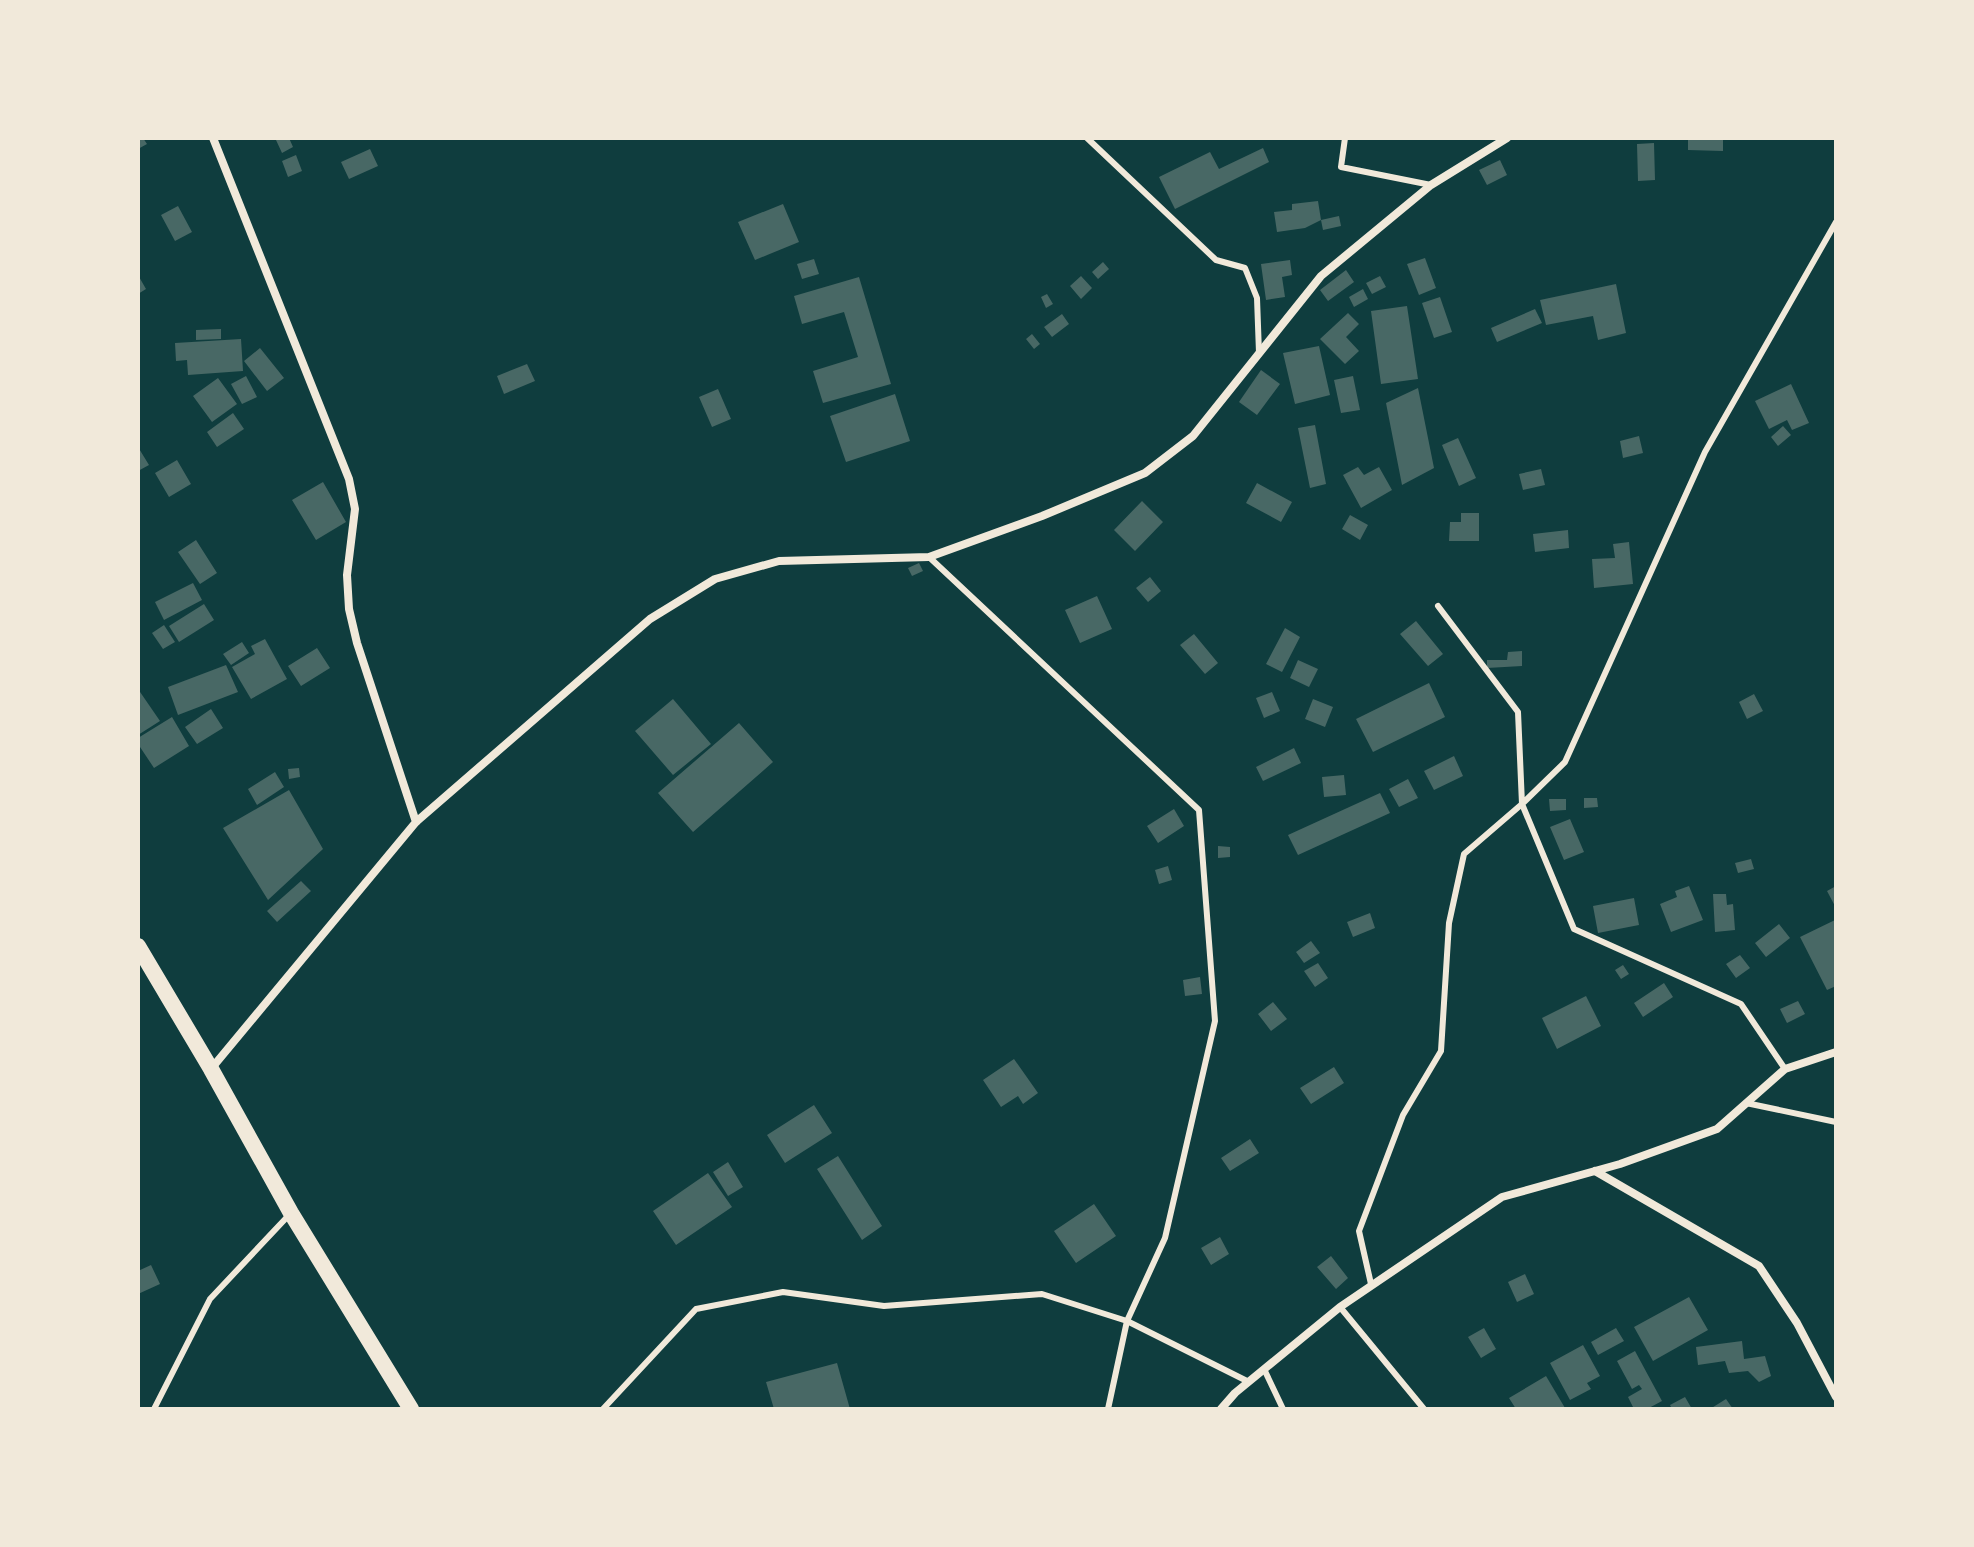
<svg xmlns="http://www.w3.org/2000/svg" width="1974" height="1547" viewBox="0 0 1974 1547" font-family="Literata,serif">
  <rect width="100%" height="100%" fill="#0f3d3e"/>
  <path fill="#486865" d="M138,138H143L147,144L138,149Z
    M280,138H289L293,147L282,153L276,140Z
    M1688,138H1723V151L1688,150Z
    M1654,143L1655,180L1638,181L1637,144Z
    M1263,148L1269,162L1175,209L1159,177L1210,152L1219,169Z
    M370,149L378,166L349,179L341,162Z
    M296,155L302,171L288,177L282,161Z
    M1500,160L1507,175L1487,185L1479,170Z
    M1318,201L1321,220L1305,228L1277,232L1274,212L1292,210V204Z
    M783,204L799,242L755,260L738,222Z
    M178,206L192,232L175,241L161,215Z
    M1339,216L1341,226L1323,230L1321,220Z
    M1425,258L1436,288L1419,295L1407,264Z
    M814,259L819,274L802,279L797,264Z
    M1290,260L1292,275L1282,277L1285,297L1266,300L1261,264Z
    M1103,262L1109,269L1098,279L1092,272Z
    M1346,270L1354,282L1328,301L1320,290Z
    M138,275L146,289L138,294Z
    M1081,276L1092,288L1081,299L1070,286Z
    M1380,276L1386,287L1372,294L1366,283Z
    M859,277L891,384L823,403L813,371L858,357L844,312L802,324L794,296Z
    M1616,284L1626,333L1598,340L1593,316L1546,325L1540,300Z
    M1363,289L1368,299L1354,307L1349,297Z
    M1047,294L1053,304L1046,308L1041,297Z
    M1440,297L1452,332L1434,338L1422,303Z
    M1407,306L1418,379L1381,384L1371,311Z
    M1535,309L1542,323L1497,342L1491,328Z
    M1348,313L1359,324L1346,337L1359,351L1345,364L1320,339Z
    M1062,314L1069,324L1052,337L1044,327Z
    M221,329V339L196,340V330Z
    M1032,334L1040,344L1034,349L1026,339Z
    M241,339L243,371L188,375L187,360L176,361L175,343Z
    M1319,346L1330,395L1295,404L1283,353Z
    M260,348L284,378L267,391L244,361Z
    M527,364L535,381L504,394L497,376Z
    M1261,370L1280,384L1257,415L1239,402Z
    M246,376L257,397L242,404L231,384Z
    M1353,376L1360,410L1341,413L1334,380Z
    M218,378L237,404L212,422L193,396Z
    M1791,384L1809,423L1792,430L1787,420L1769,429L1755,401Z
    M1418,388L1434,468L1402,485L1386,403Z
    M718,389L731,419L712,427L699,397Z
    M895,394L910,441L846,462L830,416Z
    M233,413L244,429L217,447L207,432Z
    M1315,425L1326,484L1310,488L1298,428Z
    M1783,426L1791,435L1778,446L1771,437Z
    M1639,436L1643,453L1623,458L1620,441Z
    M1458,438L1476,478L1459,486L1442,445Z
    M138,447L149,465L138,471Z
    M177,460L191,484L169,497L155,473Z
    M1358,467L1364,475L1379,467L1392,490L1361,508L1343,475Z
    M1541,469L1545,485L1523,490L1519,474Z
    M323,482L346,522L316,540L292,500Z
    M1257,483L1292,502L1281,522L1246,503Z
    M1142,501L1163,522L1135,551L1114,530Z
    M1461,513H1479V541H1449L1450,522H1461Z
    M1350,515L1368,525L1360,540L1342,529Z
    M1568,530L1569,548L1535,552L1533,534Z
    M196,540L217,573L200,584L178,552Z
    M1629,542L1633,584L1594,588L1592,559L1615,558L1613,544Z
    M919,563L923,571L912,576L908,568Z
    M1150,577L1161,591L1148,602L1136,588Z
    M193,583L202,600L164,620L155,602Z
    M1097,596L1112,629L1080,643L1065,610Z
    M204,604L214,620L179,642L169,626Z
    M1416,621L1443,654L1428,666L1400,634Z
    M164,625L175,642L163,649L152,633Z
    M1285,628L1300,637L1282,672L1266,664Z
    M1194,634L1218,663L1205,674L1180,645Z
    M265,639L287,679L251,699L232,667L255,654L251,646Z
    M242,642L249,653L231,665L223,654Z
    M317,648L330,668L301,686L288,666Z
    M1522,651V666L1487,668V660H1507L1508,652Z
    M1298,660L1318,669L1309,687L1290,678Z
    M226,665L238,692L178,715L168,687Z
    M1429,683L1445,717L1373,752L1356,719Z
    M138,689L160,721L138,735Z
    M1272,692L1280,711L1264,718L1256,698Z
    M1754,694L1763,711L1747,719L1739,702Z
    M673,699L711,744L673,775L635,731Z
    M1313,699L1333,707L1325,727L1305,719Z
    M211,709L223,728L197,744L185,727Z
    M172,717L189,746L154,768L138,744V738Z
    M739,723L773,762L693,832L658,793Z
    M1294,748L1301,763L1263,781L1256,767Z
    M1454,756L1463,776L1434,790L1424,771Z
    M299,768L300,777L289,779L288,769Z
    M275,772L284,787L257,805L248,789Z
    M1344,775L1346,795L1324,797L1322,777Z
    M1408,779L1418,798L1399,807L1389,789Z
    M289,790L323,849L268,900L223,828Z
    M1380,793L1390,813L1298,855L1288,835Z
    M1584,798H1597L1598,807L1584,808Z
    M1549,799H1566V810L1550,811Z
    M1174,809L1184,826L1158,843L1147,826Z
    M1570,819L1584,852L1564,860L1550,827Z
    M1218,846L1230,847V857L1218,858Z
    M1751,859L1754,869L1738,873L1735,863Z
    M1168,866L1172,880L1159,884L1155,870Z
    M301,881L311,891L277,922L267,911Z
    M1689,886L1703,920L1671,932L1660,904L1677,897L1675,891Z
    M1836,886V908L1827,891Z
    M1713,894H1726L1727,905L1733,904L1735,930L1715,932Z
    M1634,898L1639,925L1598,933L1593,906Z
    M1370,913L1375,928L1353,937L1347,922Z
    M1835,920L1836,986L1827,990L1800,937Z
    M1779,924L1790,938L1766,957L1755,943Z
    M1311,941L1320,953L1304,963L1296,952Z
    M1740,955L1750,968L1736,978L1726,964Z
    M1318,963L1328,978L1315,987L1304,971Z
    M1623,965L1629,974L1621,979L1615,970Z
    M1200,977L1202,994L1185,996L1183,980Z
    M1664,983L1673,997L1643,1017L1634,1003Z
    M1586,996L1601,1026L1557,1049L1542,1018Z
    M1798,1001L1805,1014L1787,1023L1780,1009Z
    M1273,1002L1287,1019L1271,1031L1258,1014Z
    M1014,1059L1038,1093L1023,1104L1018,1096L1001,1107L983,1080Z
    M1334,1067L1344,1083L1311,1104L1300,1088Z
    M814,1105L832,1133L785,1163L767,1135Z
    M1250,1139L1259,1153L1230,1171L1221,1158Z
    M838,1156L882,1226L862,1240L817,1169Z
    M728,1162L743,1187L728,1196L713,1172Z
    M708,1173L732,1207L676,1245L653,1211Z
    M1094,1204L1116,1236L1076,1263L1054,1231Z
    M1220,1237L1229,1254L1211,1265L1201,1248Z
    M1331,1256L1348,1278L1336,1289L1317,1267Z
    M151,1265L160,1284L138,1294V1271Z
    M1525,1274L1534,1294L1517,1302L1508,1282Z
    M1689,1297L1708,1330L1653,1361L1634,1327Z
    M1484,1328L1496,1349L1481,1358L1468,1337Z
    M1616,1328L1624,1341L1598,1355L1591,1342Z
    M1742,1341L1744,1359L1765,1356L1771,1376L1759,1382L1748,1371L1729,1373L1725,1361L1698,1365L1696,1347Z
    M1583,1345L1600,1376L1587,1383L1591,1389L1570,1400L1550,1363Z
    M1635,1351L1662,1401L1647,1409H1634L1628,1397L1642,1389L1639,1385L1632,1389L1617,1361Z
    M837,1363L850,1409H774L766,1382Z
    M1546,1376L1565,1408L1516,1409L1509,1398Z
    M1685,1397L1692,1409H1672L1670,1405Z
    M1726,1399L1733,1409H1710Z"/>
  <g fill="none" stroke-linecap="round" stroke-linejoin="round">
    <path stroke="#f1e9da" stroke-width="6" d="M1087,138L1216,260L1245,268L1257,298L1259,353
      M1345,138L1341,167L1431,185
      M929,557L1199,810L1215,1021L1165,1238L1127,1321L1108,1409
      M1438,606L1518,712L1522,804L1574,929L1741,1004L1785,1069
      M1746,1103L1836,1122
      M1371,1284L1359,1231L1403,1115L1441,1051L1449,923L1464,854L1522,804L1565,762L1705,452L1836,222
      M1340,1307L1424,1409
      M1264,1369L1283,1409
      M154,1409L210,1299L289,1215
      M603,1409L696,1309L783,1292L884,1306L1042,1294L1127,1321L1249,1382"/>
    <path stroke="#f1e9da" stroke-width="8" d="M213,138L349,479L355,509L347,575L349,609L357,643L416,822
      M211,1069L416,822L650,619L715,579L779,561L929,557L1042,516L1145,473L1193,436L1321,276L1431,185L1507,138
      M1595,1171L1759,1266L1797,1323L1836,1397
      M1221,1409L1235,1393L1340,1307L1502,1197L1620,1164L1717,1129L1785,1069L1836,1052"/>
    <path stroke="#f1e9da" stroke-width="16" d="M138,946L211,1069L291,1213L411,1409"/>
  </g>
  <rect width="1974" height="1547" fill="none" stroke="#f1e9da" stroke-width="280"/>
</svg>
